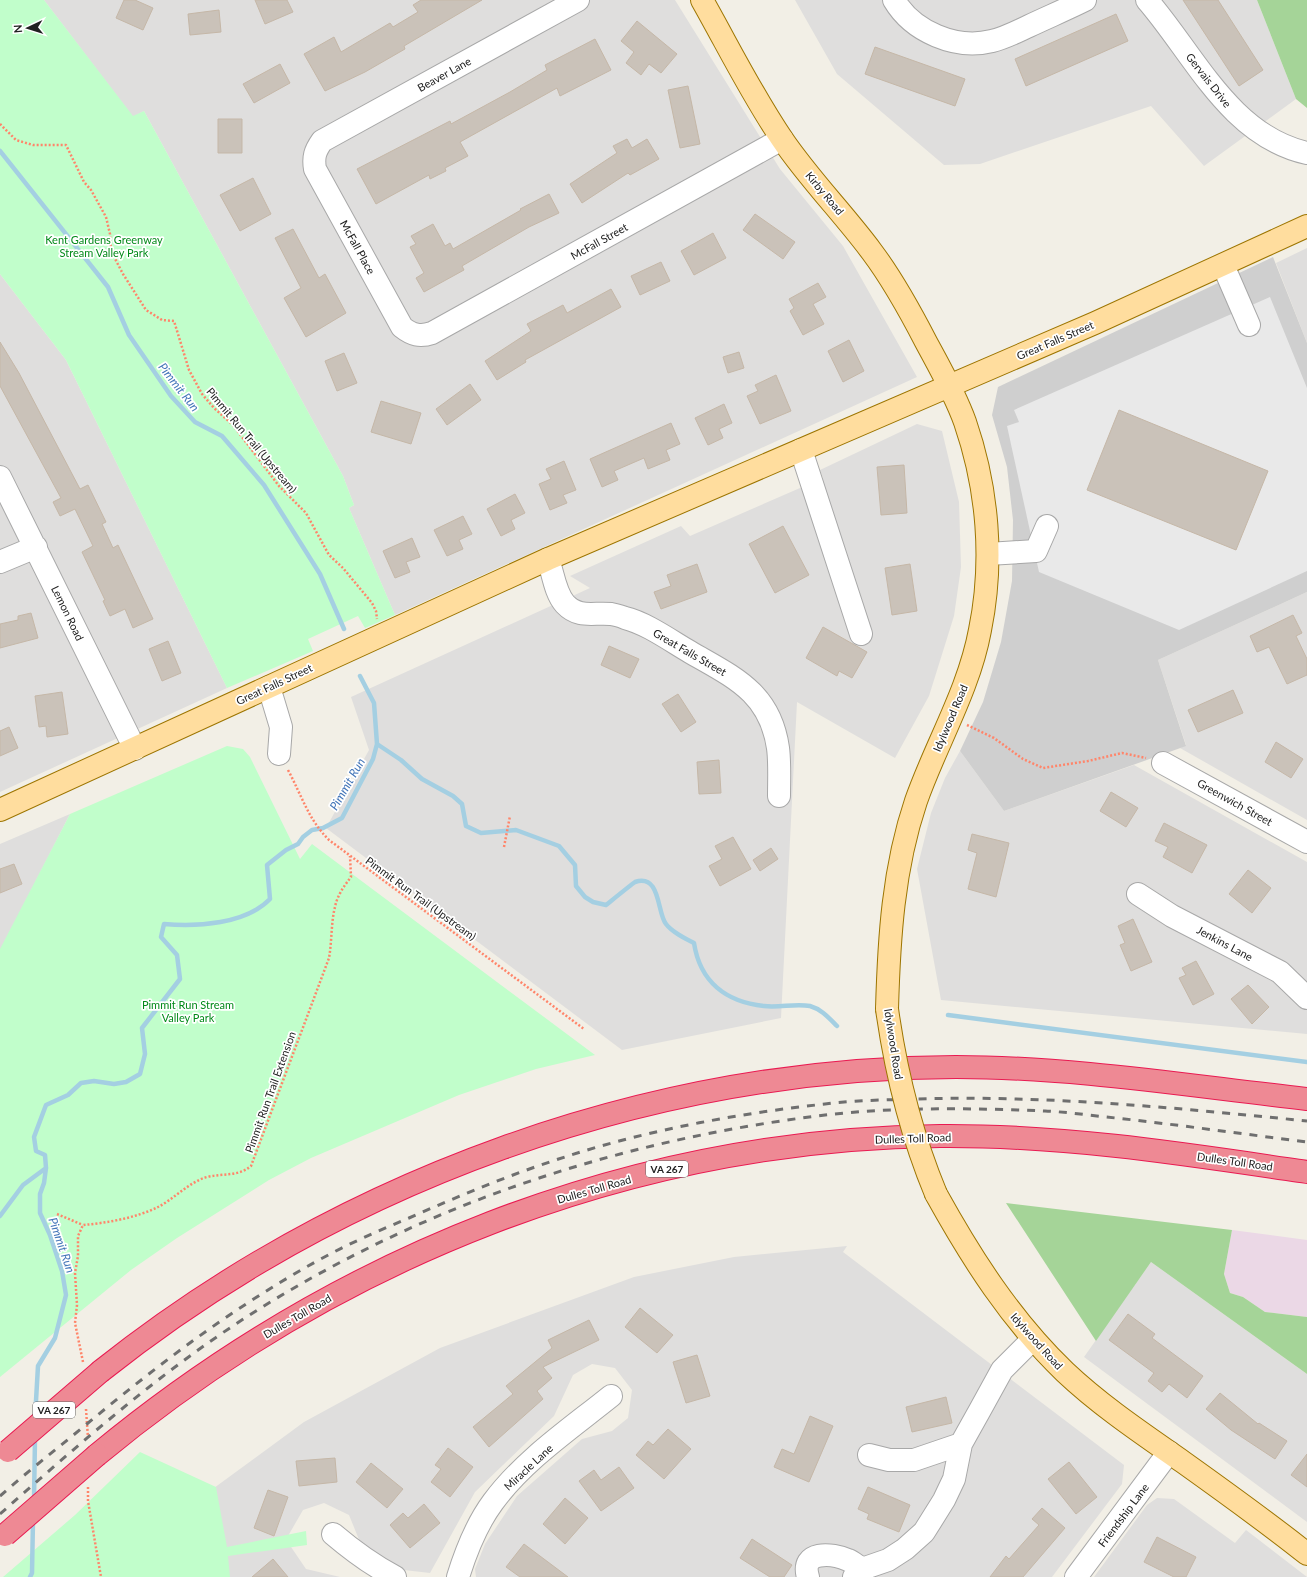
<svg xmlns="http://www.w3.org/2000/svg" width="1307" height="1577" viewBox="0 0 1307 1577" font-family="Lato,sans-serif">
  <rect width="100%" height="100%" fill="#f2efe6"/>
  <path fill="#dfdedd" d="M44,0H675L780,169L843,246L917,377L395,615L349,508L354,505L343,476L144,111L133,117Z
    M795,0H1257L1296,99L1204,166L1151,106L980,164L944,165L837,74Z
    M1307,248V343L1276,263Z
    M0,274L66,360L227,688L0,792Z
    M917,424L942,431L959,502L961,567L954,616L929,696L895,758L797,702L781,1018L622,1050L326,828L369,750L351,697L590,588L570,576L681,526L690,536L823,478L820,470Z
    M1307,592V820L1180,748L1186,745L1158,660Z
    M960,751L1004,811L1134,765L1307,862V1034L941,1000L917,869L931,813L945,778Z
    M70,814L0,951V844Z
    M847,1246L843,1252L1124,1465L1122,1484L1052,1577H476L475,1569L485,1544L517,1496L582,1439L612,1431L628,1418L632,1390L615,1368L592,1364L573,1375L554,1416L475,1492L430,1573L404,1570L368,1550L360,1542L349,1515L324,1503L303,1510L288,1536L225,1548L214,1488L304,1422L440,1348L634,1277L734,1257Z
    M1151,1262L1307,1374V1522L1084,1357Z
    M1157,1498L1174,1499L1235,1543L1246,1530L1307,1577H1094L1147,1505Z
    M289,1544L306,1569L340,1577H228L226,1556Z"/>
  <path fill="#ebd8e6" d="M1232,1230L1307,1240V1317L1265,1312L1243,1297L1230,1293L1224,1274Z"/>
  <path fill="#cfcfcf" d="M1273,257L1307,343V592L1158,660L1186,746L1004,811L960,751L983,702L1001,642L1012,581L1013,520L1007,467L992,415L998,387Z"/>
  <path fill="#a5d498" d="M1257,0H1307V108L1296,99Z
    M1006,1203L1232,1230L1224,1274L1230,1293L1243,1297L1265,1312L1307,1317V1374L1151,1262L1096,1341Z"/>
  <path fill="#c1fecb" d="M0,0H44L133,116L144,111L343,476L354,505L349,508L395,615L365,628L358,616L308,639L313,651L227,688L66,360L0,274Z
    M227,746L243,749L250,757L300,859L312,844L595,1055L536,1069L459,1095L311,1158L269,1180L177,1238L131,1270L0,1377V949L70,814Z
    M140,1452L216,1487L227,1547L306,1531L307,1545L228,1556L230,1577H3L75,1515Z"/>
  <path fill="#e9e9e9" d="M1270,297L1307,388V571L1179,630L1039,572L1007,426L1019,422L1014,410Z"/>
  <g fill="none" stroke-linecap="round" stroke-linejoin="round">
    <path stroke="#a4cfe2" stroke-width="4.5" d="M0,151L108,287L129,335L171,396L195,422L222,436L264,485L320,574L344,629
      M377,744L401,760L422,779L453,796L462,804L466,826L481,833L516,830L559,846L575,865L576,886L585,897L593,902L606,905C611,901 632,884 635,882C661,873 657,914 666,924C672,932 684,938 694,943C700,982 726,1002 764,1006C780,1008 795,1003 810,1006C821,1009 829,1018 837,1026
      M948,1015L1307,1062
      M0,1216L23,1185L46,1168
      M35,1418L38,1366L55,1338L66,1295L62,1271L50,1235L40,1213V1194L44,1183L46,1168L45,1155L36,1151L34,1137L46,1105L68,1095L81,1083L94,1081L114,1084L126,1082L140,1074L145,1054L142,1028L180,979L177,955L161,937L164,924C197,927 246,924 270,899L267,865L286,850L298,844L303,837L312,830L323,828L342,818L373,759L377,744L374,703L360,676
      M34,1500L35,1438
      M30,1577L32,1573L33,1520"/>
  </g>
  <path fill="#cac2b9" stroke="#c5b7a7" d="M124,0H135L153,8L143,30L116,18Z
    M255,0H287L293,12L265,24Z
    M421,0H482L404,46L405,49L365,72L325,91L304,54L334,37L341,52L390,23L393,27L418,12L413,5Z
    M1183,0H1218L1263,70L1239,86Z
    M219,10L221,32L190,35L188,14Z
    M1116,14L1128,41L1026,86L1015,59Z
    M637,21L677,54L661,73L649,64L641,75L626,63L634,52L621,41Z
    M595,39L611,70L560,96L557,88L460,142L468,156L445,168L446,171L430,179L429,175L376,204L357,169L450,121L451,124L510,92L547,70L545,65Z
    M875,47L965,79L955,106L865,74Z
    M280,64L290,83L254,103L243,84Z
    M688,86L700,144L680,148L668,90Z
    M218,119H242V153H218Z
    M627,139L632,148L647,139L659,159L630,175L628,173L582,203L570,184L617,153L613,146Z
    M253,178L271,214L240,231L220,195Z
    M549,194L559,213L529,227L462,266L464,270L424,292L416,278L424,273L410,247L416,244L411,236L433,224L445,246L450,243L453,249L521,210L520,209Z
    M755,214L795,242L783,259L743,230Z
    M293,229L319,278L325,274L346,313L306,337L284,298L301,288L275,238Z
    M713,233L726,258L694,275L681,251Z
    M661,262L670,281L640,295L631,276Z
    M818,283L826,297L813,304L824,324L803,335L790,311L794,308L789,299Z
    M611,289L621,307L525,360L526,362L497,380L485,361L531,331L527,324L563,305L567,313Z
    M849,340L864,371L843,382L828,351Z
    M0,342L19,373L80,489L88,485L106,522L102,524L113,548L118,545L153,619L133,628L125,609L110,616L103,601L105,600L82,552L93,546L75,509L60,516L53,502L61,498L0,386Z
    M739,352L744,368L728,373L723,357Z
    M344,353L357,383L337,391L325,361Z
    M776,375L791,411L760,424L747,396L758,391L755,385Z
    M470,384L481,400L447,425L436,409Z
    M381,401L421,413L411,444L371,432Z
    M724,404L732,423L719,429L723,438L708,445L695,418Z
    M1119,410L1268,471L1236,550L1087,490Z
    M671,423L680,444L666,450L670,460L648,469L644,458L614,471L618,480L602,487L590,459Z
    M564,461L576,490L563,495L567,503L550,510L539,484L551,479L546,469Z
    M904,465L907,513L881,515L877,467Z
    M515,494L525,513L511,520L515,529L501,536L487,509Z
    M463,516L472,534L459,540L463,549L447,556L434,530Z
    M783,526L809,575L775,593L749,544Z
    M412,538L420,557L406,562L410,572L395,578L383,551Z
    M697,564L707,592L661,609L654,592L671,586L667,575Z
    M910,564L917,611L892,615L885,568Z
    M31,613L38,638L0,648V624L18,620V616Z
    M1293,615L1302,633L1296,636L1307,659V675L1287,684L1269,647L1257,652L1250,636Z
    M823,627L867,652L852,678L839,671L837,676L806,658Z
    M168,641L181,673L162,681L149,649Z
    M609,646L639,659L630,678L601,665Z
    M1233,690L1243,713L1198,732L1188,710Z
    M62,692L68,734L47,737L46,726L39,727L35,696Z
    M678,694L696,722L681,732L662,704Z
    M9,727L18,748L0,756V731Z
    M1276,742L1303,759L1291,778L1265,762Z
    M719,760L721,793L699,794L697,762Z
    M1111,792L1138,808L1126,827L1100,811Z
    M1164,823L1207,845L1192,873L1163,857L1168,847L1155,841Z
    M972,834L1009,843L996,897L968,889L977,853L968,850Z
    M733,837L751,869L720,886L709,866L722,859L715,846Z
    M771,848L778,859L760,871L753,860Z
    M14,864L22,884L0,893V869Z
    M1248,870L1271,888L1252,913L1229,894Z
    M1133,919L1152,962L1131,971L1120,945L1125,943L1118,926Z
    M1196,961L1214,994L1193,1005L1179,978L1186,975L1182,968Z
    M1248,985L1269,1007L1252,1024L1231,999Z
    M640,1308L673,1335L657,1353L625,1327Z
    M1128,1314L1155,1334L1152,1338L1203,1376L1187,1398L1169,1384L1162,1392L1148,1381L1154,1373L1109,1340Z
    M589,1320L599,1340L543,1367L552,1378L537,1391L543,1399L489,1447L473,1427L513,1394L506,1386L552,1348L548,1340Z
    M697,1355L710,1396L686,1403L673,1362Z
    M1220,1393L1258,1424L1259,1423L1287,1441L1275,1459L1231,1430L1206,1409Z
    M946,1397L952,1423L912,1432L906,1407Z
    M810,1416L833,1426L809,1482L774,1467L782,1449L794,1454Z
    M668,1429L691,1449L664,1479L636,1455L648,1441L653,1445Z
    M448,1448L473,1467L450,1497L431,1482L441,1469L435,1465Z
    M1307,1454V1487L1291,1475Z
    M335,1458L337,1482L299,1486L296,1461Z
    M1069,1462L1097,1497L1076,1514L1048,1479Z
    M371,1463L403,1489L387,1508L356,1482Z
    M619,1467L634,1488L601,1511L579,1481L594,1470L601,1480Z
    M868,1487L910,1505L899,1532L867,1519L869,1514L858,1509Z
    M268,1490L288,1497L274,1536L254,1528Z
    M565,1498L588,1518L565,1544L543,1524Z
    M424,1504L440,1523L410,1548L390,1525L403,1513L408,1518Z
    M1042,1508L1065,1528L1023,1577H990L1006,1556L1009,1559L1039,1525L1032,1519Z
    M1157,1537L1196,1557L1186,1577H1174L1144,1562Z
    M752,1539L792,1565L784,1577H770L740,1558Z
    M524,1544L568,1577H520L506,1567Z
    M273,1559L288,1577H252Z"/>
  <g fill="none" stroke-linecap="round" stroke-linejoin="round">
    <defs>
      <path id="minor" d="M578,0L322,141C315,151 313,157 315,169L402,327C412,335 420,337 432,333L782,139
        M894,0C913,32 956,50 992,41C1005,38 1018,31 1029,26C1048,17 1067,9 1085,0
        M1147,0C1194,54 1230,136 1307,153
        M1223,265L1249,325
        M801,450L861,634
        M0,477L135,749
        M988,554L1036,551L1047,526
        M548,559C553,573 555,593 565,604C579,619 594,612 611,614C616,615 621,616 625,618C646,623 671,641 690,652C733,677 770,692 778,748C780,763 779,781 779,796
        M0,562L36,547
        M269,687L281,727L279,754
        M1163,763L1307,842
        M1138,894L1172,916L1280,972L1307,998
        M869,1455L889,1460H914L961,1444
        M333,1534C353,1551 372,1565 395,1577
        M458,1577C466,1551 476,1525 493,1502C524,1460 570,1429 611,1396
        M808,1577C800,1550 832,1553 848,1560C853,1562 857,1566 862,1569
        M854,1577L862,1569L888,1560L905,1549L924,1532L944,1500L954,1479L961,1444L980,1410L1002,1370L1033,1339
        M1076,1577L1169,1452"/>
      <path id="major" d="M702,0C728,46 752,95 782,139C809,179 844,214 872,252C893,280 910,311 926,342C940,368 955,394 965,422C988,489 994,561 980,630C969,690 936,744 916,801C893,869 889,939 887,1009
        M0,810L548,559L1095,323L1307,226
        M936,1194C972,1259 1011,1320 1065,1372C1101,1406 1143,1434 1183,1462C1225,1492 1267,1522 1307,1554"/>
      <path id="highway" d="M101,1371C341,1180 649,1068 956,1067C1074,1067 1190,1086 1307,1099
        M97,1455C335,1258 629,1139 940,1136C1064,1135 1185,1154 1307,1172"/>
    </defs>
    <use href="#minor" stroke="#a8a8a8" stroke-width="24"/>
    <use href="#major" stroke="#9d7500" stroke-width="24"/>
    <use href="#highway" stroke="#e91a51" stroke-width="24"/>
    <path stroke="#ff856a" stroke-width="2.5" stroke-dasharray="2 2" stroke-linecap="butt" d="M0,124L16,140L33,145H66L84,182L91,190L106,217L110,234L111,251L123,274L146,310L162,320L174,321L189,370L202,394L214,408L233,425L279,486L306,513L329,555L343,568L372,603L376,611L377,619
      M967,725L994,738L1023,759L1043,768L1088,761L1122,753L1146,758
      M288,770C302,796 308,819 329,840L584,1029
      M504,847L510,816
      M57,1214L83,1225
      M83,1362L75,1323L77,1305L75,1273L78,1256V1236L83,1225C106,1223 136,1218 158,1207C174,1199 189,1182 207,1177C223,1173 238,1177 251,1166L329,958C332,941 331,922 335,907C337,896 344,886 351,877L350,856
      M86,1409L88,1438
      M88,1487V1501L101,1577"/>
    <use href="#minor" stroke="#fff" stroke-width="22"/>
    <use href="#major" stroke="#ffdd9e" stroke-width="22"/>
    <use href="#highway" stroke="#ee8994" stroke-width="22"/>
    <path stroke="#6f6f6f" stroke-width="3" stroke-dasharray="8 8" stroke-linecap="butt" d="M0,1496C26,1473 54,1451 82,1428C160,1363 241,1301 332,1253C357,1240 383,1229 409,1218C461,1195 514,1173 568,1156C648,1130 741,1113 825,1104C856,1100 887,1100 917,1099C1047,1095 1178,1108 1307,1121
      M0,1514C77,1446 158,1374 245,1318C420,1205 618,1140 825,1115C895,1107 974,1108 1045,1111C1069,1112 1093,1116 1116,1118C1180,1125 1243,1134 1307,1142"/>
    <defs>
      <path id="major-bridge" d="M887,1009C896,1073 911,1134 936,1194"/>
      <path id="highway-bridge" d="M8,1451L101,1371
        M5,1535L97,1455"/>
    </defs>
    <use href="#major-bridge" stroke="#9d7500" stroke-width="24" stroke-linecap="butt"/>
    <use href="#highway-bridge" stroke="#e91a51" stroke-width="24" stroke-linecap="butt"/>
    <use href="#major-bridge" stroke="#ffdd9e" stroke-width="22"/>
    <use href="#highway-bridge" stroke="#ee8994" stroke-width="22"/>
  </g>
  <g text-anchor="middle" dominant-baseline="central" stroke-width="3.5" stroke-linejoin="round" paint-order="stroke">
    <g fill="#fff" stroke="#646464" stroke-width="1">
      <rect x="646" y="1161" width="42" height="16" rx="3"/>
      <rect x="33" y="1402" width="42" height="16" rx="3"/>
    </g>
    <g font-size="10" font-weight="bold" fill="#212121">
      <text x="667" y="1169">VA 267</text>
      <text x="54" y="1410">VA 267</text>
    </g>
    <g font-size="11" fill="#212121" stroke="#fff">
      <text transform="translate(444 74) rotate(-29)">Beaver Lane</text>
      <text transform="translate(1209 80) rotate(52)">Gervais Drive</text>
      <text transform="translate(825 193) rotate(50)">Kirby Road</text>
      <text transform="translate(599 241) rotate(-29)">McFall Street</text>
      <text transform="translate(358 247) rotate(61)">McFall Place</text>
      <text transform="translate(1055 340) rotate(-23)">Great Falls Street</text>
      <text transform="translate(252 440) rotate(50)">Pimmit Run Trail (Upstream)</text>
      <text transform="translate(68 613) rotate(64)">Lemon Road</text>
      <text transform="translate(690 652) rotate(30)">Great Falls Street</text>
      <text transform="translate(274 684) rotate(-25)">Great Falls Street</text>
      <text transform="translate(950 718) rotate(-67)">Idylwood Road</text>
      <text transform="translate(1235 802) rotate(29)">Greenwich Street</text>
      <text transform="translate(421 898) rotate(36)">Pimmit Run Trail (Upstream)</text>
      <text transform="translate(1225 943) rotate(28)">Jenkins Lane</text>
      <text transform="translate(894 1044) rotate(81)">Idylwood Road</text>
      <text transform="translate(270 1092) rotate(-70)">Pimmit Run Trail Extension</text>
      <text transform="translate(913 1138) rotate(-2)">Dulles Toll Road</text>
      <text transform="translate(1235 1161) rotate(8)">Dulles Toll Road</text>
      <text transform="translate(594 1189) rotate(-16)">Dulles Toll Road</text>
      <text transform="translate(297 1316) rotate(-30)">Dulles Toll Road</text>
      <text transform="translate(1037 1341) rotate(48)">Idylwood Road</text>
      <text transform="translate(528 1467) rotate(-43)">Miracle Lane</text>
      <text transform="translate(1123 1515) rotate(-53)">Friendship Lane</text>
    </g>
    <g font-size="11" fill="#038a19" stroke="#fff">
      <text x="104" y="239">Kent Gardens Greenway<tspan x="104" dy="13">Stream Valley Park</tspan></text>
      <text x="188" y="1004">Pimmit Run Stream<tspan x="188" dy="13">Valley Park</tspan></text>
    </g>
    <g font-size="12" font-style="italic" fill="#4476b9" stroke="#fff">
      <text transform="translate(179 387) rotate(52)">Pimmit Run</text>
      <text transform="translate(347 784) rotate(-60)">Pimmit Run</text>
      <text transform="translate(62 1245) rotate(71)">Pimmit Run</text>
    </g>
  </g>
  <g transform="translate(28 28) rotate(266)" stroke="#ffffff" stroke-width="3" paint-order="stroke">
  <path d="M0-3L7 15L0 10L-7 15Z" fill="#212121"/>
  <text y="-6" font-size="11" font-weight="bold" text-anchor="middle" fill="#212121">N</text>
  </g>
</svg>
